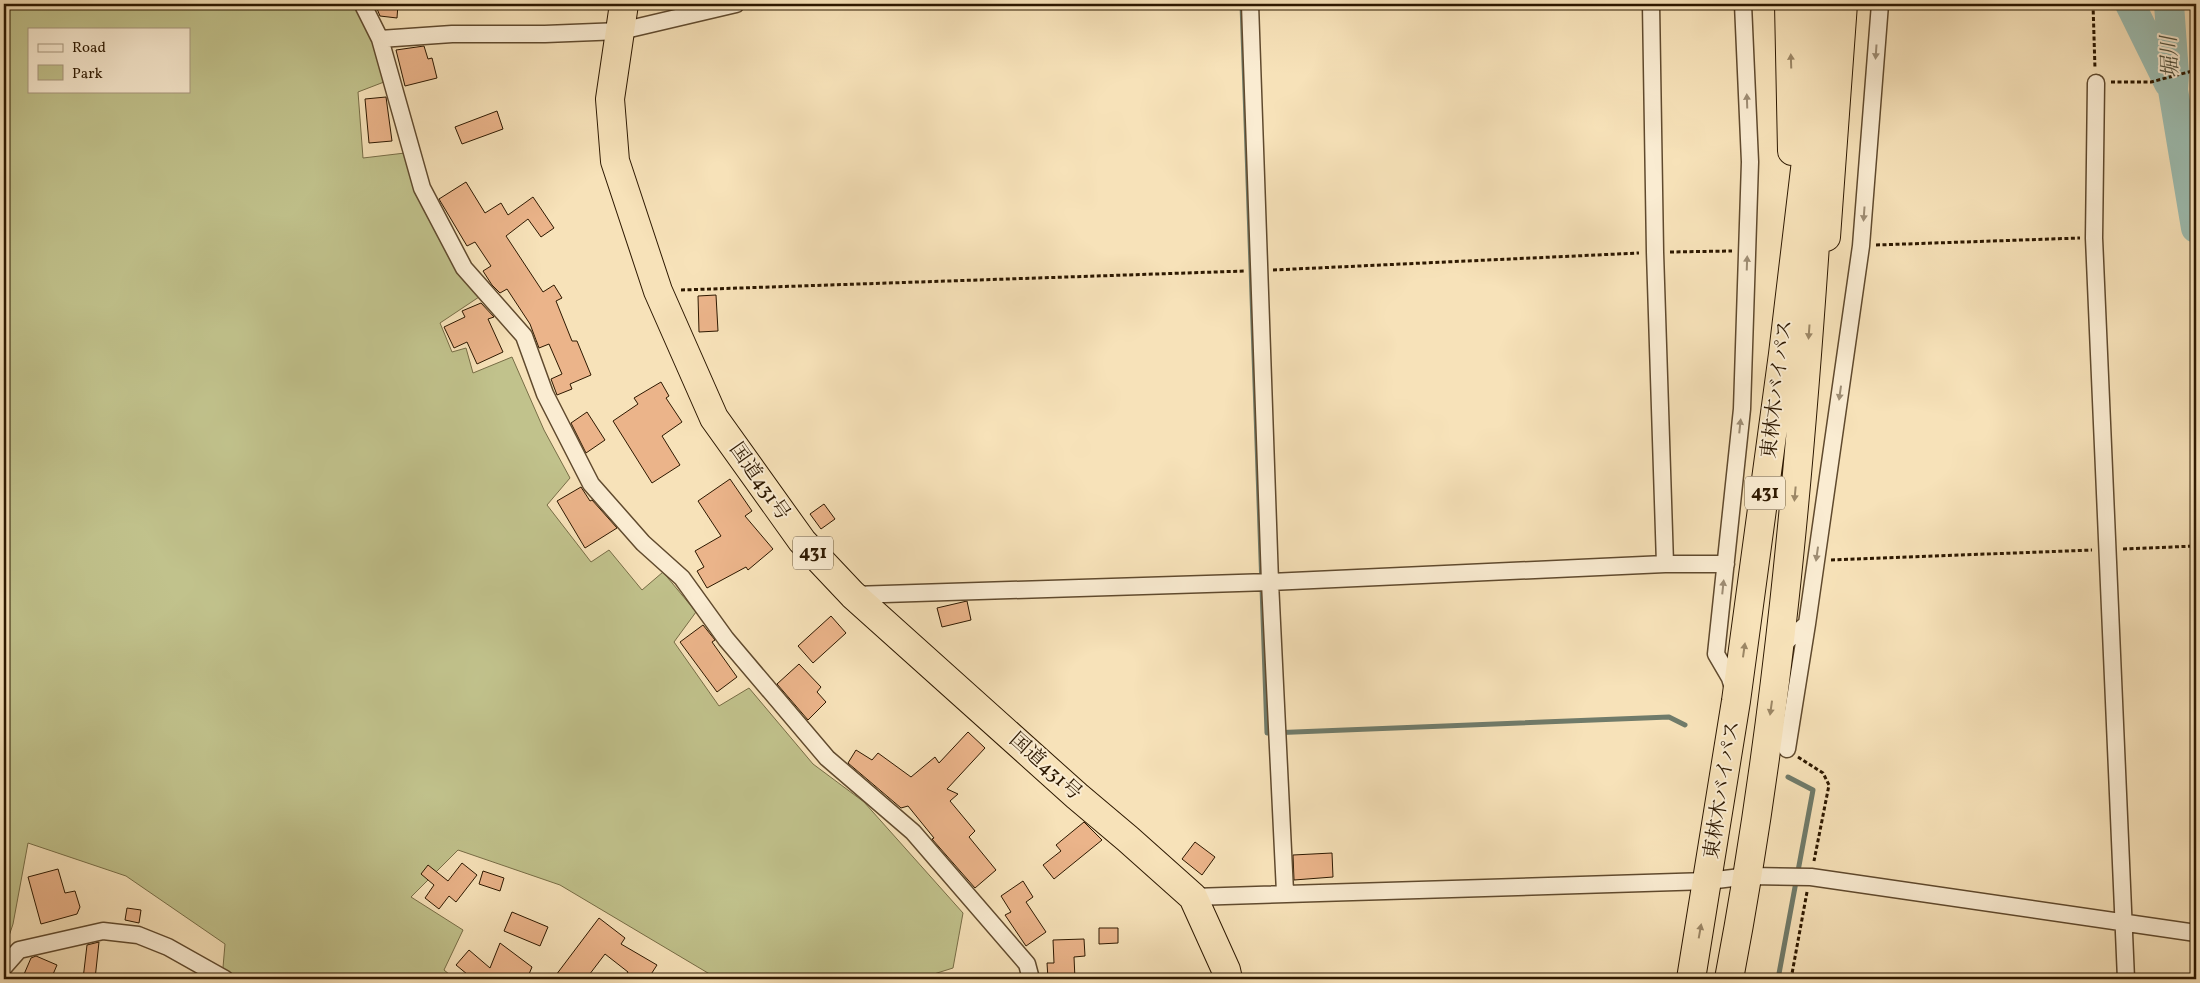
<svg xmlns="http://www.w3.org/2000/svg" width="2200" height="983" viewBox="0 0 2200 983" font-family="Vollkorn,'Noto Serif JP',serif">
  <rect width="100%" height="100%" fill="#f7e2b9"/>
  <filter id="stains"><feTurbulence type="fractalNoise" baseFrequency=".004" numOctaves="4"/><feColorMatrix values="0 0 0 0 .2 0 0 0 0 .09 0 0 0 0 .02 0 0 0 .5 -.17"/></filter>
  <radialGradient id="worn" r=".72"><stop offset=".6" stop-color="#630" stop-opacity="0"/><stop offset="1" stop-color="#630" stop-opacity=".3"/></radialGradient>
  <path fill="#c1c28c" stroke="#776d46" fill-rule="evenodd" d="M4,4H359L373,42L384,82L358,92L363,158L405,153L415,193L457,271L479,297L440,323L452,352L466,348L473,373L512,357L544,430L570,478L547,505L591,562L609,550L642,590L663,572L696,612L674,642L719,706L749,688L813,764L864,802L963,913L953,968L918,979H718L560,885L458,850L411,897L463,930L444,970L455,979H222L225,944L126,876L28,843L13,924L4,951ZM29,29H189V91H29Z"/>
  <g fill="none" stroke-linecap="round" stroke-linejoin="round">
    <path stroke="#707b6a" stroke-width="5" d="M1242,4L1267,733L1669,717L1685,725
      M1778,979L1813,790L1788,777"/>
    <path stroke="#9dbdb1" stroke-width="30" d="M2130,4L2169,83
      M2169,4L2174,74L2173,90L2196,228"/>
  </g>
  <path fill="#ebb48a" stroke="#2d1800" d="M375,4H398L397,18L380,16Z
    M424,46L428,59L432,58L437,78L405,86L396,50Z
    M386,97L392,141L369,143L365,99Z
    M497,111L503,129L462,144L455,127Z
    M466,182L485,213L501,203L508,215L533,197L554,228L541,237L528,219L506,236L543,292L554,285L562,298L556,301L572,341H577L591,375L570,384L572,389L557,395L551,379L562,374L549,344L539,348L530,324L507,289L500,293L492,285L483,271L491,266L475,242L467,246L439,199Z
    M716,295L718,331L699,332L698,296Z
    M481,303L494,317L488,319L503,352L477,364L467,342L454,348L444,327L465,317L462,311Z
    M661,382L669,396L666,398L682,422L662,436L680,465L652,483L613,421L638,404L634,398Z
    M587,412L605,440L586,453L571,423Z
    M730,479L752,511L745,516L773,549L748,570L746,567L707,588L697,571L704,567L695,551L721,536L698,501Z
    M581,487L590,501L592,500L617,528L585,548L557,501Z
    M824,504L835,519L821,529L810,514Z
    M967,601L971,620L942,627L937,608Z
    M831,616L846,633L813,663L798,646Z
    M703,625L715,640L712,642L737,677L717,692L680,642Z
    M799,664L821,687L817,692L826,702L808,720L777,684Z
    M968,732L985,748L947,789L958,794L950,801L975,831L969,837L996,870L975,888L932,839L934,838L908,806L901,808L848,763L856,750L872,760L878,753L911,777L935,757L939,763Z
    M1084,822L1102,840L1054,879L1043,865L1061,851L1056,845Z
    M1195,842L1215,857L1202,875L1182,859Z
    M1332,853L1333,877L1294,880L1293,855Z
    M462,863L477,875L456,902L449,896L439,909L425,898L434,885L421,874L428,865L448,881Z
    M58,869L65,893L75,891L80,907L77,914L41,924L28,877Z
    M483,871L504,878L500,891L479,884Z
    M1023,881L1033,897L1026,902L1046,932L1026,946L1005,915L1011,912L1001,896Z
    M127,908L141,910L139,923L125,920Z
    M512,912L548,927L540,946L504,931Z
    M599,918L625,938L621,944L657,965L648,979H624L628,972L605,954L586,979H553Z
    M1099,928H1118V943L1099,944Z
    M1084,939L1085,956L1074,957L1075,979H1048L1047,963H1054L1053,940Z
    M99,942L95,979H83L87,945Z
    M500,943L532,967L527,979H473L456,965L469,950L490,968Z
    M36,956L57,965L51,979H22L31,958Z"/>
  <g fill="none" stroke-linecap="round" stroke-linejoin="round">
    <defs>
      <path id="minor" d="M365,4L364,7L380,39L422,188L464,268L524,336L545,394L591,484L643,543L682,578L726,639L827,758L913,832L1027,964L1031,979
        M1250,4L1270,582L1285,892
        M1651,4L1655,252L1665,564
        M380,39L452,34H545L621,31L736,4
        M2096,83L2094,238L2126,979
        M853,595L1270,582L1665,564H1726
        M1780,650L1789,639L1807,624L1861,246L1880,4
        M1734,692L1730,678L1716,654L1742,409L1750,162L1743,4
        M1787,749L1807,624
        M1193,897L1708,881L1749,876L1811,877L2196,933
        M4,967L19,950L103,931L138,935L168,947L225,979"/>
      <path id="trunk" d="M624,4L610,99L615,161L658,291L714,418L802,541L853,595L1077,796L1128,839L1193,897L1226,970L1228,979
        M1789,4L1792,151
        M1826,237L1843,4
        M1691,979L1736,701L1783,354L1813,102L1817,4
        M1729,979C1777,727 1800,471 1817,215"/>
    </defs>
    <use href="#minor" stroke="#604a2e" stroke-width="19"/>
    <use href="#trunk" stroke="#2d1800" stroke-width="30"/>
    <path stroke="#2d1800" stroke-width="3" stroke-dasharray="4 2.5" stroke-linecap="butt" d="M2093,4L2095,69
      M2111,82H2151L2196,70
      M1876,245L2080,238
      M1670,252L1732,251
      M1273,270L1639,253
      M681,290L1245,271
      M2123,549L2196,546
      M1831,560L2092,550
      M1798,757L1823,773L1829,785L1814,861
      M1791,979L1807,892"/>
    <use href="#minor" stroke="#faecd2" stroke-width="16"/>
    <use href="#trunk" stroke="#f7e2b9" stroke-width="28"/>
  </g>
  <defs><path id="oneway-solid" d="M-6-.8H1V-3.2L6.5 0L1 3.2V.8H-6Z" transform="scale(1.25)"/></defs>
  <g fill="#9e8d74">
    <use href="#oneway-solid" transform="translate(1876 52) rotate(94)"/>
    <use href="#oneway-solid" transform="translate(1747 101) rotate(-92)"/>
    <use href="#oneway-solid" transform="translate(1864 214) rotate(94)"/>
    <use href="#oneway-solid" transform="translate(1747 263) rotate(-88)"/>
    <use href="#oneway-solid" transform="translate(1840 393) rotate(98)"/>
    <use href="#oneway-solid" transform="translate(1740 426) rotate(-84)"/>
    <use href="#oneway-solid" transform="translate(1817 554) rotate(98)"/>
    <use href="#oneway-solid" transform="translate(1723 587) rotate(-84)"/>
  </g>
  <g fill="#9c8766">
    <use href="#oneway-solid" transform="translate(1791 61) rotate(-92)"/>
    <use href="#oneway-solid" transform="translate(1809 332) rotate(94)"/>
    <use href="#oneway-solid" transform="translate(1795 494) rotate(95)"/>
    <use href="#oneway-solid" transform="translate(1744 650) rotate(-82)"/>
    <use href="#oneway-solid" transform="translate(1771 708) rotate(98)"/>
    <use href="#oneway-solid" transform="translate(1700 931) rotate(-80)"/>
  </g>
  <g text-anchor="middle" dominant-baseline="central" stroke-width="4" stroke-linejoin="round" paint-order="stroke">
    <g fill="#faecd2" stroke="#6a583f" stroke-width="1">
      <rect x="1745" y="476.5" width="40" height="33" rx="4"/>
      <rect x="793" y="536.5" width="40" height="33" rx="4"/>
    </g>
    <g font-size="19" font-weight="bold" fill="#2d1800">
      <text x="1765" y="493">431</text>
      <text x="813" y="553">431</text>
    </g>
    <g font-size="20" fill="#2d1800" stroke="#faecd2">
      <text transform="translate(1778 389) rotate(-83)">東林木バイパス</text>
      <text transform="translate(759 482) rotate(55)">国道431号</text>
      <text transform="translate(1045 767) rotate(42)">国道431号</text>
      <text transform="translate(1723 790) rotate(-81)">東林木バイパス</text>
    </g>
    <g font-size="21" font-style="italic" fill="#54523e" stroke="#faecd2">
      <text transform="translate(2171 57) rotate(-93)">堀川</text>
    </g>
  </g>
  <rect width="2200" height="983" fill="none" stroke="#f7e2b9" stroke-width="20"/>
  <rect x="5" y="5" width="2190" height="973" fill="none" stroke="#2d1800" stroke-width="2.5"/>
  <rect x="10" y="10" width="2180" height="963" fill="none" stroke="#2d1800"/>
  <rect x="28" y="28" width="162" height="65" fill="#faecd2" stroke="#a8977e"/>
  <rect x="38" y="44" width="25" height="8" fill="#faecd2" stroke="#a8977e"/>
  <text x="72" y="52" font-size="15" fill="#2d1800">Road</text>
  <rect x="38" y="65" width="25" height="15" fill="#c1c28c" stroke="#a8977e"/>
  <text x="72" y="78" font-size="15" fill="#2d1800">Park</text>
  <rect width="100%" height="100%" filter="url(#stains)"/>
  <rect width="100%" height="100%" fill="url(#worn)"/>
</svg>
